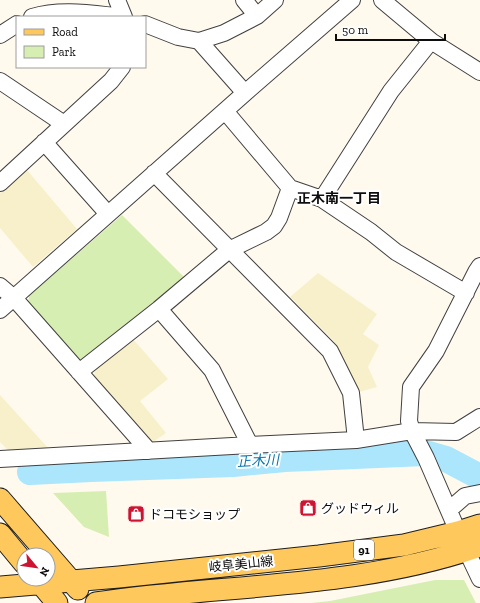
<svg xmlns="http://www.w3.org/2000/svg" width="480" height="603" viewBox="0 0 480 603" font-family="'Zilla Slab','Noto Sans JP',serif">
  <rect width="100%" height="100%" fill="#fffaed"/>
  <path fill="#f8f0ca" d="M27,170L77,229L33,267L0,228V193Z
    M318,273L377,314L363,334L379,345L368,367L377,387L359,392L355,382L333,340L290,297Z
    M133,339L168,379L140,401L166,433L153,442L94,377L95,369Z
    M0,395L49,449L8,450L0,442Z"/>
  <path fill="#d7eeb2" d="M122,215L186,279L84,359H78L28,303L29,296Z
    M106,491L109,537L84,527L53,493Z
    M435,580H464L476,603H311L330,601Z"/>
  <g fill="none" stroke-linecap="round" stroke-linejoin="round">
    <path stroke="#abe6fd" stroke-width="26" d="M30,472L91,469L233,464L285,459L425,453L446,459L480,477"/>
    <defs>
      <path id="minor" d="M117,0L124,17
        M244,0L257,16
        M382,0L431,41L480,72
        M32,17C62,8 93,14 124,17
        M145,24L178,37L199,41L245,93
        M0,35L17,24
        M199,41L224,33L257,16L275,0
        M0,81L64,124
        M225,111L290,188L322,199L371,232L396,252L466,293
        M44,142L108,214
        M154,173L330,351L351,393L356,440
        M0,183L111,81L122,67
        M322,199L391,91L431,41
        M480,266L476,272L436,351L411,387L409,421L412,431L426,458L462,541L480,579
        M0,286L14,298L149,451
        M159,309L212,370L250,445
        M0,310L245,93L352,0
        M79,372L159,309L229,250L266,232L274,226L279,218L290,188
        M0,459L250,445L356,440L412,431L456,432L480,417
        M449,510L465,496L480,493"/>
      <path id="major" d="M0,499L78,589
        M0,534L24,563
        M37,579L57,603
        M0,587L119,577L319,556L404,545L458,532L480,525
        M96,603C224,584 357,589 480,546"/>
    </defs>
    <use href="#minor" stroke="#404040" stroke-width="18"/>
    <use href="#major" stroke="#1e1e1e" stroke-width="23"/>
    <use href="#minor" stroke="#fff" stroke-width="16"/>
    <use href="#major" stroke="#ffc85d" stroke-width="21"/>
  </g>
  <defs>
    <symbol id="shop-square" viewBox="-11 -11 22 22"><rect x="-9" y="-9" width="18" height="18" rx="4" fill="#cc1631" stroke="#fff"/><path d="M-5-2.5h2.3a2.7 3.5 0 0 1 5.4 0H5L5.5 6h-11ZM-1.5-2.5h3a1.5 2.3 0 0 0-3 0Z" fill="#fff"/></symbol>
  </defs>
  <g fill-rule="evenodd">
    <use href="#shop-square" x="298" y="498" width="20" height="20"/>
    <use href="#shop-square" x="126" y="504" width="20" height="20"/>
  </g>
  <g text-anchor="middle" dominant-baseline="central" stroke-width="4" stroke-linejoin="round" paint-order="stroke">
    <rect fill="#fff" stroke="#565656" stroke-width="1" x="354" y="540" width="20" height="20" rx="3"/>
    <g font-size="12" font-weight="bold" fill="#0d0d0d">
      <text x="364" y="550">91</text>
    </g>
    <g font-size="13" fill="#0d0d0d" stroke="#fff" text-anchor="start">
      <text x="321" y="508">グッドウィル</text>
      <text x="149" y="514">ドコモショップ</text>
    </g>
    <g font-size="13" fill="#0d0d0d" stroke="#fff">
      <text transform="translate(241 564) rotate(-6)">岐阜美山線</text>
    </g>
    <g font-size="14" font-weight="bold" fill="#0d0d0d" stroke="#fff">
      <text x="339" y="198">正木南一丁目</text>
    </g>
    <g font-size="14" font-style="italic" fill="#0975ac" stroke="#fff">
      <text transform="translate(258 461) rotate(-3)">正木川</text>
    </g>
  </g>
  <rect x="16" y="16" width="130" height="52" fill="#ffffff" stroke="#9e9e9e"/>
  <rect x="24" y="29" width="20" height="6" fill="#ffc85d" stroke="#9e9e9e"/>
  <text x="52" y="36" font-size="12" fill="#0d0d0d">Road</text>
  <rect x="24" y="46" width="20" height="12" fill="#d7eeb2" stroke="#9e9e9e"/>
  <text x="52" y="56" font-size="12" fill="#0d0d0d">Park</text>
  <g transform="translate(36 567) rotate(119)"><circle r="19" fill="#ffffff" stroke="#9e9e9e"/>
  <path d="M0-3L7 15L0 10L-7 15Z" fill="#cc1631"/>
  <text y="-6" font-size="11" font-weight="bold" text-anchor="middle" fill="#0d0d0d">N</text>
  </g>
  <path d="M336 34v6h109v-6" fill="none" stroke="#0d0d0d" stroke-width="2"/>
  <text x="342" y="34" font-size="12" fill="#0d0d0d" stroke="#ffffff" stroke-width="3" paint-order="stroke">50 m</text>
</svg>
